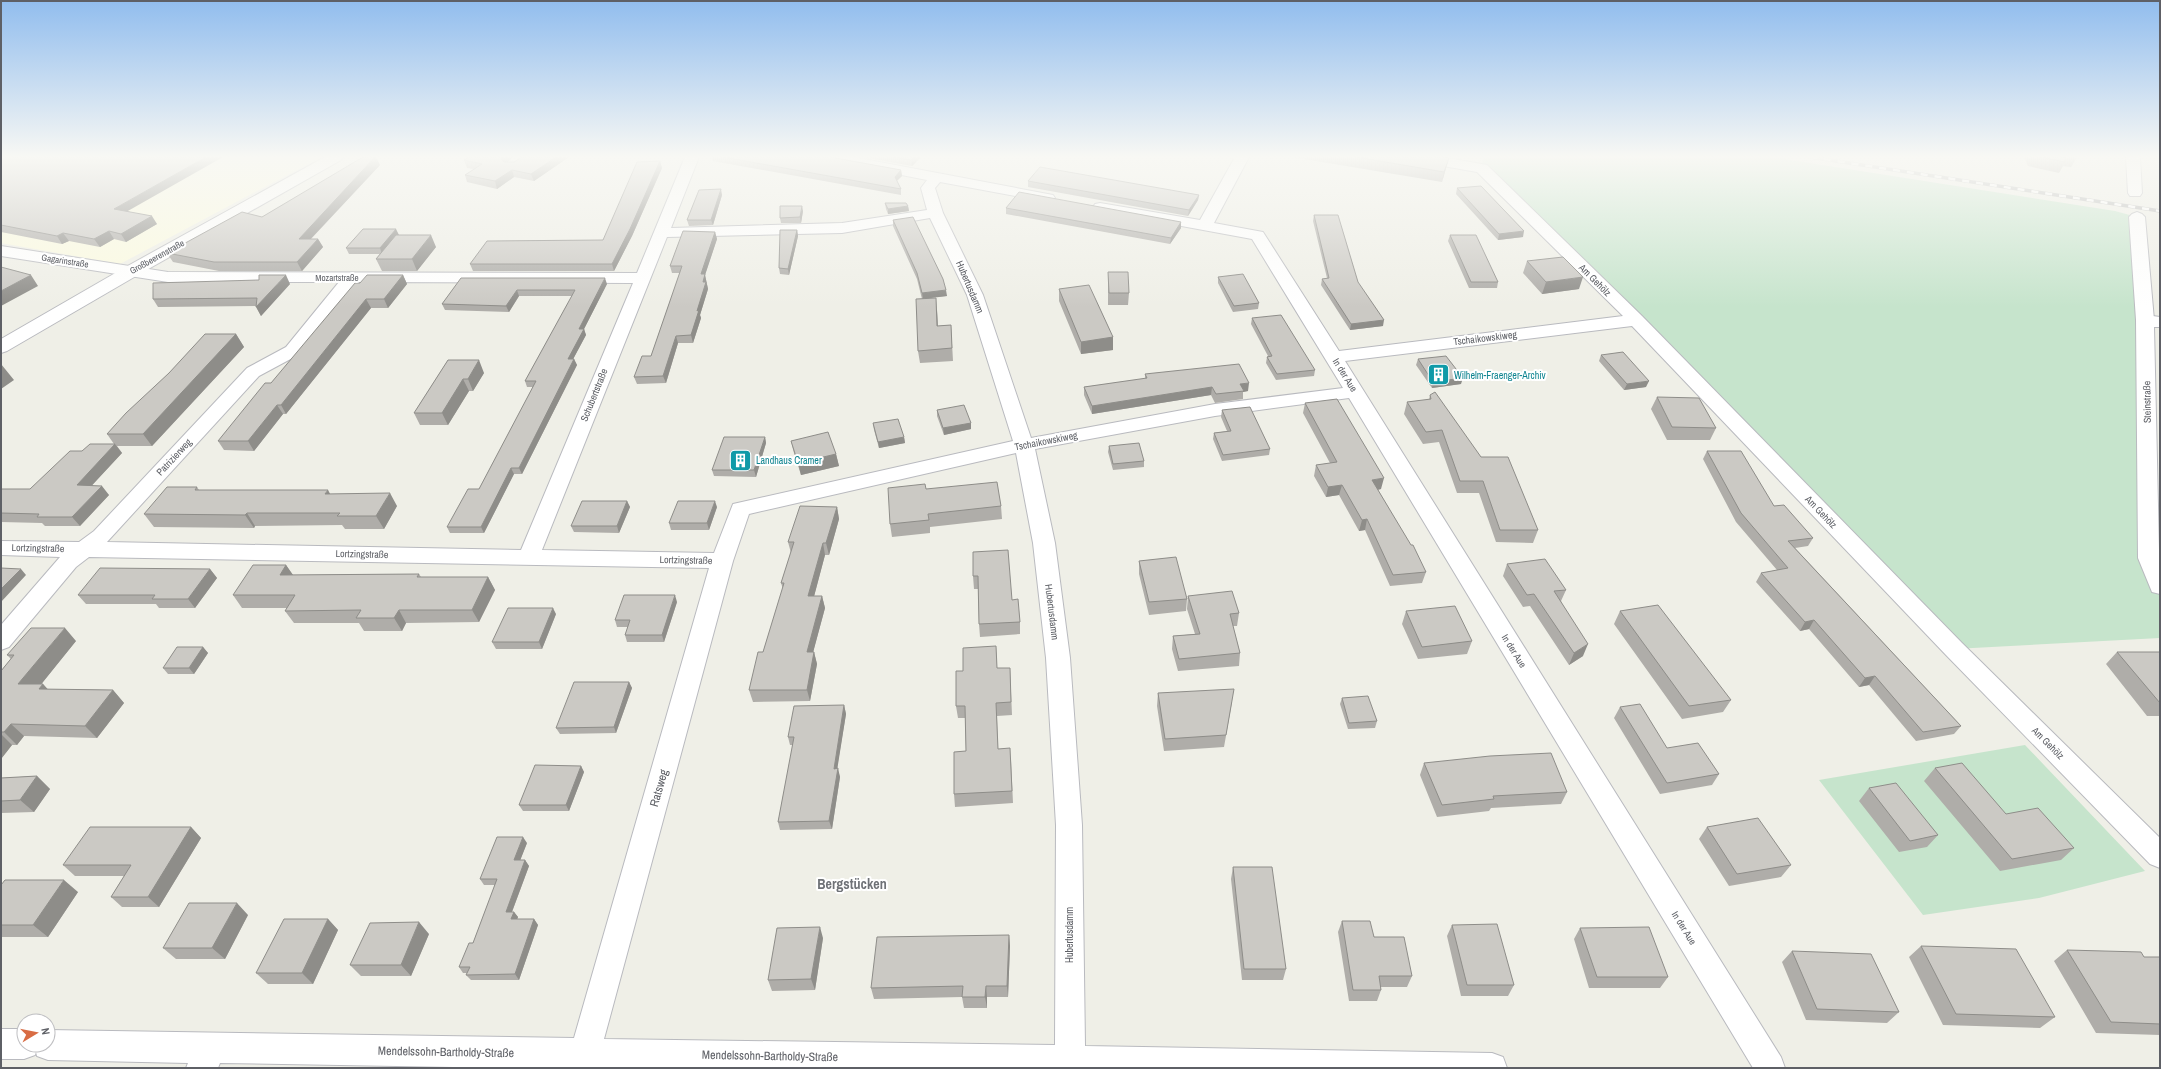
<svg xmlns="http://www.w3.org/2000/svg" width="2161" height="1069" viewBox="0 0 2161 1069" font-family="'Archivo Narrow',sans-serif">
  <rect width="100%" height="100%" fill="#efefe7"/>
  <path fill="#fbfae0" d="M80,157H321L120,264L1,243V197Z"/>
  <path fill="#c6e4cc" d="M1483,157H1772L2115,211L2137,217L2149,557L2160,586V638L1954,649L1482,168Z
    M2025,745L2145,871L2039,898L1923,915L1819,780Z"/>
  <g fill="none" stroke-linecap="round" stroke-linejoin="round">
    <defs>
      <path id="minor" d="M685,157H699L671,228L842,223L927,210L921,188L927,180L830,161L823,157H853L1053,195L1055,198L1053,201L1048,202L940,182L935,188L943,213L983,295L1031,438L1215,404L1343,388L1252,239L1100,211L1095,210L1093,207L1095,204L1100,203L1200,220L1235,157H1249L1214,223L1263,232L1339,351L1623,316L1477,172L1415,161L1408,157H1442L1487,165L1642,316L1962,643L2160,838V868L2150,864L1946,655L1632,326L1345,361L1781,1057L1785,1068H1753L1349,398L1215,416L1035,449L1055,543L1070,658L1082,825L1085,1046L1492,1053L1503,1057L1507,1068H514L220,1063L218,1068H186L188,1063L48,1060L37,1056L36,1052L35,1055L24,1059H1V1029H24V1045H48V1030L574,1038L709,568L89,557L76,567L9,647L1,650V625L60,557L1,555V541L79,542L94,531L247,368L286,347L339,282H168L1,256V246L168,272L637,273ZM930,218L967,295L1013,441L733,504L714,553L542,550L667,237L842,233ZM356,282L633,283L521,550L107,542L259,376L298,355ZM1016,453L1033,543L1046,658L1056,825L1055,1045L604,1039L733,561L749,514Z
        M2126,157H2140L2142,193L2140,196H2130L2128,193Z
        M2137,212L2142,214L2145,217L2154,320L2151,324H2139L2136,320L2129,217L2132,214Z"/>
      <path id="tertiary" d="M325,157H343L341,160L136,276L7,351L1,353V339L124,268Z
        M2145,315L2160,317V327H2154L2160,594L2152,592L2138,558L2136,320L2139,316Z"/>
    </defs>
    <use href="#minor" stroke="#b9babf" stroke-width="2"/>
    <use href="#tertiary" stroke="#b9babf" stroke-width="2"/>
    <use href="#minor" fill="#fff" fill-rule="evenodd"/>
    <use href="#tertiary" fill="#fff" fill-rule="evenodd"/>
    <defs>
      <path id="rail" d="M1810,157L2160,211"/>
    </defs>
    <use href="#rail" stroke="#b6b7b7" stroke-width="3.5"/>
    <use href="#rail" stroke="#fff" stroke-width="2.5" stroke-dasharray="7" stroke-linecap="butt"/>
  </g>
  <path fill="#afada9" d="M1,157L128,211L157,224L126,242L114,239L100,247L69,241L62,244L1,232Z
    M469,157H513L507,162H514L522,157H569L534,181L514,177L497,189L467,182L465,175L474,169L467,168L464,160Z
    M712,157H830L901,170L902,176L897,181L901,189V195L713,161Z
    M863,157H921L912,166Z
    M1292,157H1446L1449,158L1442,182Z
    M2024,157H2077L2071,167L2063,166L2059,173L2028,166Z
    M660,161L662,168L632,236L614,271H473L470,264L603,240Z
    M380,165L311,239H318L323,247L302,271H219L173,262L167,253L262,217Z
    M1028,181L1199,195L1198,200L1188,216L1028,187Z
    M1457,188L1523,237L1498,240L1456,194Z
    M722,195L713,225L689,226L687,220Z
    M885,203L908,206L909,211L888,214L886,209Z
    M1006,208L1181,222V228L1170,244L1006,214Z
    M803,211L801,223H781L780,218Z
    M1314,215L1383,326L1350,330L1321,285L1322,279L1327,278L1313,221Z
    M893,220L947,296L926,298L937,310L938,326L951,325L953,361L920,363L918,351L922,299L917,279L893,226Z
    M797,230L798,236L789,275L780,274L779,268Z
    M715,232L717,239L705,275L708,289L700,315L701,318L693,343H678L666,383L637,384L634,377L651,356L680,273H672L670,266Z
    M398,235L436,247L417,271H382L376,259L380,254H349L346,248L399,235Z
    M1450,235L1498,282L1497,288H1469L1448,241Z
    M1527,261L1579,289L1542,294L1523,273Z
    M1108,272L1129,293L1128,305H1108Z
    M403,275L407,284L388,308H371L286,414H283L254,451L224,450L218,441L271,383L360,283Z
    M1218,277L1259,303L1258,309L1233,312L1218,283Z
    M461,278L607,284L584,329L586,335L573,359H574L577,365L522,474H514L484,533H450L447,527L479,489L533,387H527L525,381L572,296H519L509,312L445,310L442,304Z
    M290,284L261,316L256,306L158,307L153,299Z
    M1059,289L1113,337V350L1081,354L1059,301Z
    M1252,318L1315,370L1314,376L1276,380L1266,363L1267,357L1268,356L1251,324Z
    M236,334L244,347L152,446H117L122,453L92,485L109,495L80,526H45L42,523L1,522V489H30L82,451L114,444L107,434Z
    M1601,355L1646,387L1624,390L1599,361Z
    M1418,359L1461,384L1432,388L1416,365Z
    M448,360L484,373L473,391H469L448,425H420L414,413Z
    M1145,374L1248,391L1243,392V399L1215,403L1211,395L1092,414L1084,395V387L1145,379Z
    M1430,395L1481,457L1538,530L1533,543L1496,542L1479,493H1457L1439,442L1423,444L1404,414L1407,402L1429,400Z
    M1657,397L1716,428L1710,440H1667L1651,409Z
    M1305,403L1381,489L1378,490L1426,572L1422,583L1390,586L1365,530L1359,531L1339,495L1326,497L1314,476L1316,465L1330,463L1303,413Z
    M937,410L971,423V429L944,435L937,416Z
    M1222,410L1270,449L1269,455L1222,461L1213,439L1214,433L1227,431L1221,417Z
    M873,423L904,437L905,443L879,448L874,430Z
    M765,437L766,443L756,477L714,476L712,470Z
    M791,441L836,454L839,466L801,475L794,453Z
    M1109,446L1144,461V467L1113,470L1108,452Z
    M1707,451L1813,538L1808,546L1795,548L1961,726L1954,734L1916,741L1869,685L1859,687L1809,629L1800,631L1756,582L1761,573L1777,570L1736,522L1703,459Z
    M197,487L199,490L330,494L397,506L384,529H345L342,525L255,526L254,528L154,527L144,514Z
    M926,489L1001,506L1002,519L930,527V533L892,537L890,524Z
    M627,501L630,507L619,533L574,532L571,526Z
    M717,507L709,530H671L669,523Z
    M837,507L839,519L829,555H825L814,596H822L825,608L813,652H814L817,664L810,701L753,702L749,690L763,652L783,589L781,583L791,553L788,542Z
    M973,552L1020,622V634L980,637L979,624L978,589H974L973,576Z
    M1139,561L1187,599L1186,611L1149,615L1139,574Z
    M1507,564L1566,590L1561,601L1583,656L1569,665L1530,606L1523,607L1503,576Z
    M286,565L293,575L419,574L421,577H488L495,590L479,622L406,623L402,631H364L359,623H294L285,611L287,608H242L233,595Z
    M210,569L217,578L195,608H159L156,604H86L78,595Z
    M1188,596L1239,613L1237,626H1233L1240,653L1239,666L1178,671L1172,649L1173,636L1195,634L1187,609Z
    M677,602L664,642H627L625,635L628,627H617L615,620Z
    M1406,611L1472,641L1467,654L1418,659L1402,624Z
    M1620,611L1731,700L1723,712L1682,719L1614,624Z
    M556,614L542,649H496L492,642Z
    M76,641L41,684H43L47,689L113,690L124,703L97,738L24,736L17,745H12L1,759V671L11,659L7,655Z
    M996,646L997,668H1010L1012,715L997,716L998,749L1011,760L1013,803L955,807L954,794L966,751L965,718H958L956,706L963,671Z
    M203,647L208,653L194,674H168L163,668Z
    M2117,652H2160V716H2147L2106,664Z
    M629,682L632,688L616,733L560,734L556,728Z
    M1158,693L1232,702L1224,747L1164,751L1157,706Z
    M1342,698L1377,721L1375,728L1348,729L1340,704Z
    M844,705L846,714L837,768L840,777L832,829L780,830L778,822L793,745H790L788,737Z
    M1620,707L1667,748L1719,774L1712,785L1660,794L1614,718Z
    M1424,763L1567,792L1561,804L1491,808L1489,811L1437,817L1420,775Z
    M581,766L584,772L569,811H523L519,805Z
    M1935,768L2006,814L2074,848L2061,860L2000,871L1924,781Z
    M37,776L50,789L34,812L1,813V778Z
    M1869,788L1938,835L1927,847L1899,852L1859,801Z
    M191,827L201,838L159,907H122L111,897L124,876H75L63,865Z
    M1707,827L1791,865L1781,877L1729,886L1699,839Z
    M527,843L520,860H525L529,866L512,912H514L518,917L517,919H534L538,925L519,980H471L466,975L467,973H463L459,967L473,943L495,885H484L480,879Z
    M1233,867L1286,969L1283,980H1242L1231,879Z
    M1,885L78,892L48,937H1Z
    M248,915L225,959H176L163,948Z
    M328,919L338,930L313,984H268L256,973Z
    M1342,921L1374,937L1412,976L1407,987H1381V990L1377,1001H1349L1338,932Z
    M1452,925L1514,985L1508,996H1461L1447,936Z
    M1580,928L1668,977L1660,988H1589L1574,939Z
    M429,934L411,976H361L350,965Z
    M1009,935L1010,946L1008,997H987V1008H964L962,997L874,999L871,988Z
    M823,938L815,990L772,991L768,980Z
    M1921,946L2055,1017L2040,1028L1943,1025L1909,957Z
    M2067,950L2144,957H2160V1035L2096,1033L2054,961Z
    M1792,951L1899,1012L1887,1023L1806,1020L1782,962Z"/>
  <path fill="#8e8d89" d="M206,157H223L119,216L114,209Z
    M375,157H376L380,165L303,247L299,239Z
    M501,157H513L504,165L501,158Z
    M556,157H569L534,181L531,174Z
    M915,157H921L912,166L911,160Z
    M1449,158L1446,168L1442,182L1444,172Z
    M660,161L662,168L632,236L614,271L612,264Z
    M512,170L514,177L497,189L495,181Z
    M901,170L902,176L895,182V177Z
    M721,189L722,195L713,225L711,220Z
    M1199,195L1198,200L1188,216L1189,210Z
    M802,206L803,211L801,223L800,217Z
    M908,206L909,211L888,214V209Z
    M152,216L157,224L126,242L121,234Z
    M1181,222V228L1170,244L1171,238Z
    M396,229L399,235L382,254L380,248Z
    M797,230L798,236L789,275L788,269Z
    M109,231L114,239L100,247L94,239Z
    M1524,231L1523,237L1498,240L1499,234Z
    M715,232L717,239L705,275L708,289L700,315L701,318L693,343L691,335L697,311L701,274Z
    M63,233L69,241L62,244L57,236Z
    M431,235L436,247L417,271L412,259Z
    M318,239L323,247L302,271L297,262Z
    M31,275L38,286L1,306V291Z
    M286,275L290,284L261,316L256,307Z
    M403,275L407,284L388,308L384,299Z
    M1583,277L1579,289L1542,294L1546,282Z
    M605,278L607,284L584,329L586,335L570,365L568,359L579,329Z
    M517,290L519,296L509,312L506,306Z
    M946,290L947,296L923,299L922,293Z
    M936,298L937,310L938,338L937,326Z
    M366,299L371,308L286,414L281,405Z
    M1384,320L1383,326L1350,330L1351,324Z
    M236,334L244,347L152,446L143,434Z
    M676,336L678,343L666,383L663,376Z
    M1113,337V350L1081,354V342Z
    M574,359L577,365L522,474L519,468Z
    M479,360L484,373L473,391L468,379Z
    M1,364L14,380L1,389Z
    M1463,378L1461,384L1432,388L1433,382Z
    M463,379L469,391L448,425L442,413Z
    M1649,381L1646,387L1624,390L1627,384Z
    M1249,383L1248,391L1243,392L1240,384Z
    M1212,387L1211,395L1092,414V406Z
    M277,405L283,414L254,451L248,441Z
    M971,423V429L944,435L943,428Z
    M765,437L766,443L756,477L754,470Z
    M904,437L905,443L879,448L878,442Z
    M115,444L122,453L84,494L77,485Z
    M836,454L839,466L801,475L798,463Z
    M511,468L514,474L484,533L481,527Z
    M1384,478L1381,489L1369,491L1372,480Z
    M1342,485L1339,495L1326,497L1328,487Z
    M102,486L109,495L80,526L72,517Z
    M328,490L335,503L325,494Z
    M390,493L397,506L384,529L376,516Z
    M627,501L630,507L619,533L617,526Z
    M715,501L717,507L709,530L707,523Z
    M837,507L839,519L829,555L826,543Z
    M247,513L255,526L254,528L245,515Z
    M1367,519L1365,530L1359,531L1362,520Z
    M823,543L825,555L811,608L808,596Z
    M286,565L295,578L280,575Z
    M21,569L26,575L1,602V589Z
    M210,569L217,578L195,608L188,599Z
    M488,577L495,590L479,622L472,610Z
    M675,595L677,602L664,642L662,635Z
    M822,596L825,608L810,664L807,652Z
    M553,608L556,614L542,649L539,642Z
    M399,610L406,623L402,631L394,618Z
    M1814,620L1809,629L1800,631L1805,622Z
    M65,628L76,641L31,697L18,684Z
    M1588,644L1583,656L1569,665L1574,653Z
    M203,647L208,653L194,674L189,668Z
    M814,652L817,664L810,701L807,690Z
    M1875,676L1869,685L1859,687L1865,678Z
    M629,682L632,688L616,733L614,727Z
    M43,684L55,697L39,689Z
    M113,690L124,703L97,738L85,726Z
    M844,705L846,714L836,777L834,769Z
    M11,724L24,736L17,745L4,732Z
    M1,734L12,745L1,759Z
    M581,766L584,772L569,811L566,805Z
    M838,768L840,777L832,829L829,821Z
    M37,776L50,789L34,812L20,800Z
    M191,827L201,838L159,907L148,897Z
    M523,837L527,843L518,866L514,860Z
    M525,860L529,866L510,917L506,912Z
    M64,880L78,892L48,937L33,925Z
    M237,903L248,915L225,959L212,948Z
    M514,912L518,917L515,925L511,919Z
    M328,919L338,930L313,984L302,973Z
    M534,919L538,925L519,980L515,974Z
    M419,922L429,934L411,976L401,965Z
    M820,927L823,938L815,990L811,979Z
    M1009,935L1010,946L1008,997L1007,986Z
    M986,986L987,997V1008L985,997Z"/>
  <path fill="#cbc9c4" stroke="#8e8d89" d="M1,157H206L114,209L152,216L121,234L109,231L94,239L63,233L57,236L1,225Z
    M363,157H375L299,239H318L297,262H214L167,253L242,212L262,217Z
    M469,157H501V158L504,162H514L522,157H556L531,174L512,170L495,181L465,175L482,164L464,160Z
    M723,157H830L901,170L895,177L901,189Z
    M893,157H915L911,160Z
    M1356,157H1446L1449,158L1444,172Z
    M2040,157H2065V162Z
    M660,161L630,229L612,264H470L487,241L603,240L637,162Z
    M1040,167L1199,195L1189,210L1028,181Z
    M1481,186L1524,231L1499,234L1457,188Z
    M721,189L711,220H687L699,190Z
    M1019,192L1181,222L1171,238L1006,208Z
    M885,203H906L908,206L888,209Z
    M780,206H802L800,217L780,218Z
    M1314,215H1338L1358,282L1384,320L1351,324L1322,279L1329,278Z
    M913,217L943,279L946,290L922,293L917,273L893,220Z
    M363,229H396L380,248H346Z
    M780,230H797L788,269L779,268Z
    M683,231L715,232L701,274H705L703,282H706L697,311L699,310L691,335L676,336L663,376L634,377L642,356H651L682,266H670Z
    M396,235H431L412,259H376Z
    M1450,235H1476L1498,282H1471Z
    M1563,257L1583,277L1546,282L1527,261Z
    M1,267L31,275L1,291Z
    M1108,272H1128L1129,293H1109Z
    M1243,274L1259,303L1234,306L1218,277Z
    M259,275H286L256,307L257,298L153,299V283L259,280Z
    M367,275H403L384,299H366L281,405H277L248,441H218L265,383H271L355,283H360Z
    M461,278H605L579,329H584L568,359H574L519,468H511L481,527H447L468,489H479L536,381H525L575,290H517L506,306L442,304Z
    M1089,285L1113,337L1081,342L1059,289Z
    M936,298L937,326L951,325L952,348L918,351L916,299Z
    M1281,315L1315,370L1277,374L1267,357L1272,356L1252,318Z
    M205,334H236L143,434H107L126,413L169,373Z
    M1623,352L1649,381L1627,384L1601,355Z
    M1446,356L1463,378L1433,382L1418,359Z
    M448,360H479L468,379H463L442,413H414Z
    M1239,364L1249,383L1240,384L1244,391L1216,394L1212,387L1092,406L1084,387L1147,378L1145,374Z
    M1435,392L1481,457H1508L1538,530H1500L1483,481H1460L1442,430L1426,432L1407,402L1431,399L1430,395Z
    M1657,397L1699,398L1716,428L1672,427Z
    M1337,399L1384,478L1372,480L1411,545H1413L1426,572L1393,575L1367,519L1362,520L1342,485L1328,487L1316,465L1337,462L1305,403Z
    M964,405L971,423L943,428L937,410Z
    M1250,407L1270,449L1223,455L1214,433L1231,431L1222,410Z
    M898,419L904,437L878,442L873,423Z
    M828,432L836,454L798,463L791,441Z
    M724,437H765L754,470H712Z
    M1139,443L1144,461L1113,464L1109,446Z
    M90,444H115L77,485L102,486L72,517H37L39,514L1,513V489H30L70,451H82Z
    M1707,451H1741L1774,506L1784,505L1813,538L1788,541L1961,726L1923,732L1875,676L1865,678L1814,620L1805,622L1761,573L1788,568L1741,513Z
    M997,482L1001,506L928,514L929,520L890,524L888,488L925,484L926,489Z
    M167,487H197L195,490H328L325,494L390,493L376,516H337L340,513H247L245,515L144,514Z
    M582,501H627L617,526H571Z
    M678,501H715L707,523H669Z
    M800,506L837,507L826,543H823L808,596H822L807,652H814L807,690H749L758,652H763L784,583H781L794,542H788Z
    M1008,550L1012,600L1018,599L1020,622L979,624L978,576H973V552Z
    M1176,557L1187,599L1149,602L1139,561Z
    M1545,559L1566,590L1554,591L1588,644L1574,653L1534,594L1527,595L1507,564Z
    M253,565H286L280,575L419,574L417,577H488L472,610H399L394,618H356L361,610L285,611L295,595H233Z
    M1,568L21,569L1,589Z
    M100,568L210,569L188,599H152L155,595H78Z
    M1232,591L1239,613L1230,614L1240,653L1179,659L1173,636L1200,634L1188,596Z
    M624,595H675L662,635H625L630,620H615Z
    M1658,605L1731,700L1689,706L1620,611Z
    M1455,606L1472,641L1422,647L1406,611Z
    M508,608H553L539,642H492Z
    M31,628H65L18,684H43L39,689L113,690L85,726L11,724L4,732H1V671L14,655H7Z
    M996,646L997,668H1010L1011,702L996,703L998,749L1010,748L1012,791L954,794V752L966,751L965,706H956V671H963V648Z
    M177,647H203L189,668H163Z
    M2117,652H2160V703Z
    M574,682H629L614,727L556,728Z
    M1234,689L1226,735L1165,739L1158,693Z
    M1368,696L1377,721L1349,723L1342,698Z
    M1640,704L1667,748L1698,743L1719,774L1667,783L1620,707Z
    M844,705L834,769L838,768L829,821L778,822L794,737H788L794,706Z
    M1551,753L1567,792L1493,796L1494,799L1442,805L1424,763L1490,756Z
    M1962,763L2006,814L2038,808L2074,848L2012,859L1935,768Z
    M535,765L581,766L566,805H519Z
    M37,776L20,800L1,801V778Z
    M1896,783L1938,835L1910,841L1869,788Z
    M1758,818L1791,865L1737,874L1707,827Z
    M90,827H191L148,897H111L131,865H63Z
    M497,837H523L514,860H525L506,912H514L511,919H534L515,974L466,975L470,967H459L469,943H473L497,879H480Z
    M1233,867H1272L1286,969H1244Z
    M5,880H64L33,925H1V885Z
    M189,903H237L212,948H163Z
    M284,919H328L302,973H256Z
    M1342,921H1370L1374,937H1404L1412,976H1379L1381,990H1353Z
    M419,922L401,965H350L370,923Z
    M1497,924L1514,985H1467L1452,925Z
    M820,927L811,979L768,980L777,928Z
    M1649,927L1668,977H1597L1580,928Z
    M1009,935L1007,986H986L985,997H962L963,986L871,988L877,937Z
    M1921,946L2016,949L2055,1017L1956,1014Z
    M2067,950L2141,952L2144,957H2160V1024L2111,1022Z
    M1792,951L1871,954L1899,1012L1817,1009Z"/>
  <linearGradient id="sky" x2="0" y2="1"><stop stop-color="#91bdee"/><stop offset="0.51" stop-color="#f8f8f4"/><stop offset="1" stop-color="#f8f8f4" stop-opacity="0"/></linearGradient>
  <rect width="2161" height="307" fill="url(#sky)"/>
  <defs>
    <symbol id="building-square" viewBox="-11 -11 22 22"><rect x="-9" y="-9" width="18" height="18" rx="4" fill="#0f9aa8" stroke="#fff"/><path d="M-4-6H4V6H1V3H-1V6H-4ZM-2.5-4.3h1.7v1.8h-1.7ZM.8-4.3h1.7v1.8H.8ZM-2.5-1h1.7V.8h-1.7ZM.8-1h1.7V.8H.8Z" fill="#fff"/></symbol>
  </defs>
  <g fill-rule="evenodd">
    <use href="#building-square" x="1426" y="362" width="25" height="25"/>
    <use href="#building-square" x="728" y="448" width="25" height="25"/>
  </g>
  <g text-anchor="middle" dominant-baseline="central" stroke-width="4" stroke-linejoin="round" paint-order="stroke">
    <g font-size="9" fill="#5e6066" stroke="#fff">
      <text transform="translate(157 257) rotate(-29)">Großbeerenstraße</text>
      <text transform="translate(65 261) rotate(9)">Gagarinstraße</text>
      <text x="337" y="278">Mozartstraße</text>
    </g>
    <g font-size="10" fill="#5e6066" stroke="#fff">
      <text transform="translate(1595 280) rotate(45)">Am Gehölz</text>
      <text transform="translate(970 287) rotate(67)">Hubertusdamm</text>
      <text transform="translate(1485 338) rotate(-7)">Tschaikowskiweg</text>
      <text transform="translate(1345 375) rotate(58)">In der Aue</text>
      <text transform="translate(594 395) rotate(-68)">Schubertstraße</text>
      <text transform="translate(2147 402) rotate(-91)">Steinstraße</text>
      <text transform="translate(1046 441) rotate(-11)">Tschaikowskiweg</text>
      <text transform="translate(174 457) rotate(-47)">Patrizierweg</text>
      <text transform="translate(1821 512) rotate(46)">Am Gehölz</text>
      <text transform="translate(38 548) rotate(1)">Lortzingstraße</text>
      <text transform="translate(362 554) rotate(1)">Lortzingstraße</text>
      <text transform="translate(686 560) rotate(1)">Lortzingstraße</text>
      <text transform="translate(1052 612) rotate(83)">Hubertusdamm</text>
      <text transform="translate(1514 651) rotate(58)">In der Aue</text>
      <text transform="translate(2048 743) rotate(45)">Am Gehölz</text>
      <text transform="translate(1684 928) rotate(58)">In der Aue</text>
      <text transform="translate(1069 935) rotate(-90)">Hubertusdamm</text>
    </g>
    <g font-size="10" fill="#0d838f" stroke="#fff" text-anchor="start">
      <text x="1454" y="375">Wilhelm-Fraenger-Archiv</text>
      <text x="756" y="460">Landhaus Cramer</text>
    </g>
    <g font-size="12" fill="#5e6066" stroke="#fff">
      <text transform="translate(659 788) rotate(-74)">Ratsweg</text>
      <text transform="translate(446 1052) rotate(1)">Mendelssohn-Bartholdy-Straße</text>
      <text transform="translate(770 1056) rotate(1)">Mendelssohn-Bartholdy-Straße</text>
    </g>
    <g font-size="14" font-weight="bold" fill="#6f7277" stroke="#fff">
      <text x="852" y="884">Bergstücken</text>
    </g>
  </g>
  <rect width="2161" height="1069" fill="none" stroke="#5e6066" stroke-width="4"/>
  <g transform="translate(36 1033) rotate(80)"><circle r="19" fill="#ffffff" stroke="#bfbfc2"/>
  <path d="M0-3L7 15L0 10L-7 15Z" fill="#d86c44"/>
  <text y="-6" font-size="11" font-weight="bold" text-anchor="middle" fill="#5e6066">N</text>
  </g>
</svg>
